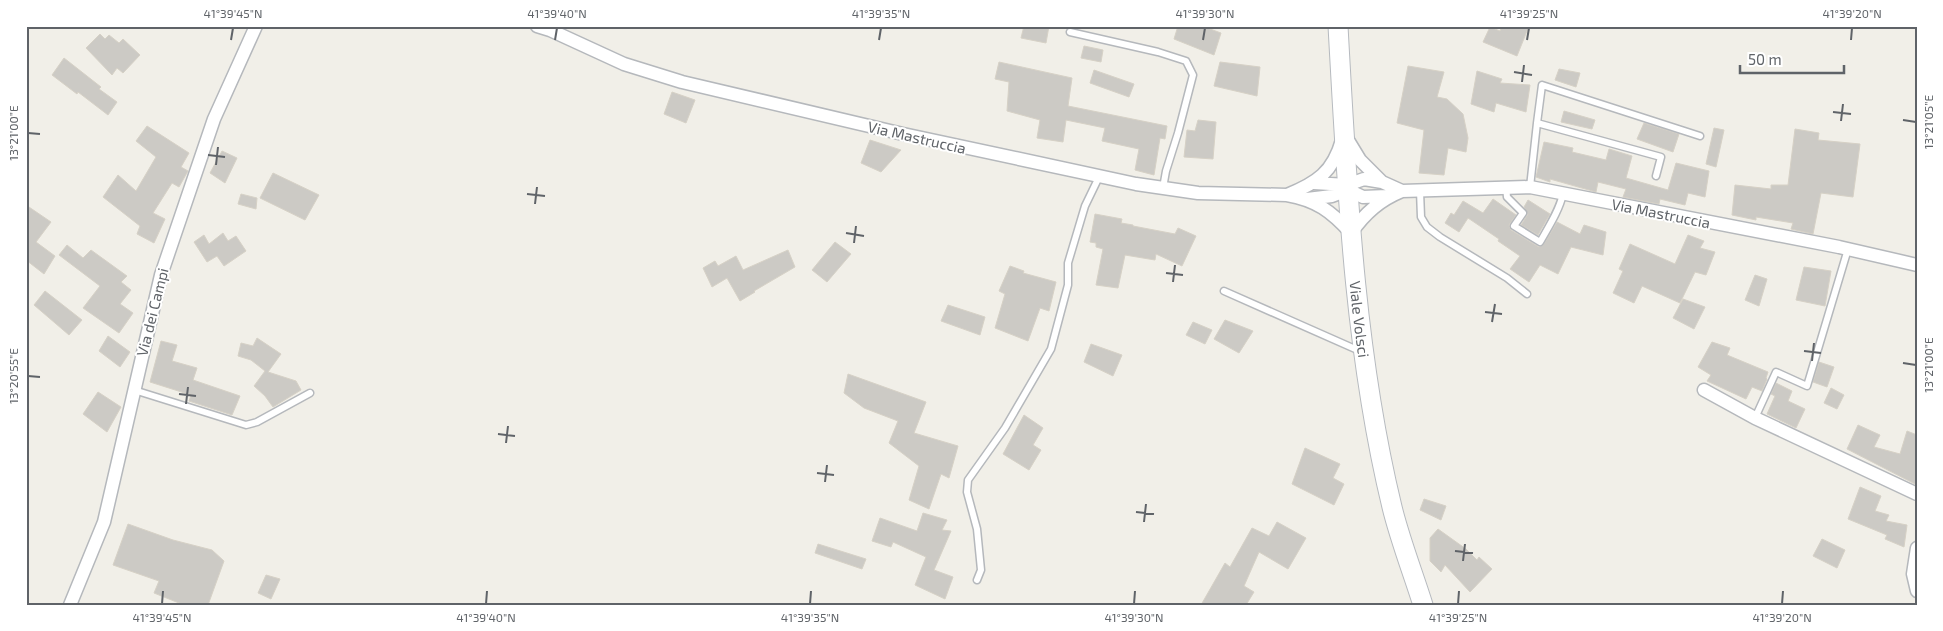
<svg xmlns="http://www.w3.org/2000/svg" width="1943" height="631" viewBox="0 0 1943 631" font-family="'Exo 2',sans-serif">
  <rect width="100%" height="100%" fill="#f1efe8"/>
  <path fill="#cccac5" stroke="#d6d1c6" d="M1024,26H1049L1046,43L1021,38Z
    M1178,26H1202L1221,33L1214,55L1174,39Z
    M1502,26H1529L1517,56L1483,42L1490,27L1500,31Z
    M100,34L105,39L109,35L119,43L123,39L140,55L123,73L117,68L112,75L86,48Z
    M1084,46L1103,50L1101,62L1081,58Z
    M64,58L101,87L99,89L117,102L108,115L78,92L77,94L52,75Z
    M999,62L1072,78L1068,106L1167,126L1165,139L1160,138L1154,175L1135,170L1139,149L1102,141L1105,128L1066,120L1063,142L1037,138L1040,120L1007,111L1009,82L995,79Z
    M1220,62L1260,67L1257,96L1214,86Z
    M1408,66L1444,72L1437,97L1447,99L1463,114L1468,138L1466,152L1448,148L1444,175L1419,173L1424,130L1397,123Z
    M1559,69L1580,73L1576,87L1555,80Z
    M1094,70L1134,84L1129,97L1090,83Z
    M1477,71L1502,79L1500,83L1530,85L1526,112L1496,103L1494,112L1471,104Z
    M672,92L695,100L686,123L664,114Z
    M1564,111L1595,120L1592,129L1561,122Z
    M1198,120L1216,122L1213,159L1184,157L1187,130L1195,131Z
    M1644,123L1679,134L1673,152L1637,139Z
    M147,126L189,153L181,167L188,171L179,187L172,183L153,213L165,219L154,243L137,234L140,226L103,197L118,175L136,191L156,157L136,141Z
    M1714,128L1724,130L1716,167L1706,164Z
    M1795,129L1819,133L1818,140L1860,144L1853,197L1821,193L1813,234L1791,229L1793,223L1756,217V220L1732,215L1735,185L1771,189V185H1788Z
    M870,140L901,150L881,172L861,163Z
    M1544,142L1573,148L1572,152L1606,160L1609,149L1632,156L1626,178L1668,190L1676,163L1709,171L1705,197L1688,193L1685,205L1660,199L1659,204L1623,197L1626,189L1598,182L1596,192L1550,179V182L1536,177Z
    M222,151L237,158L225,183L210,173Z
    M273,173L319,195L305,220L260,198Z
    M241,194L257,198L256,209L238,204Z
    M1493,199L1516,215L1509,225L1511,230L1539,247L1544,244L1557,222L1580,234L1584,225L1606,232L1603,255L1571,247L1558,274L1540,265L1529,282L1510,269L1520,256L1498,241L1499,239L1468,218L1459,232L1445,223L1451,213L1454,215L1463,201L1483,213Z
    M1528,200L1550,214L1538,235L1521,225L1528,214L1524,207Z
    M26,205L51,222L36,242L55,256L44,274L26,260Z
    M1095,214L1122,219L1121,223L1133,225V226L1175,234L1178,228L1196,236L1182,266L1156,254L1155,260L1125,255L1118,288L1096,285L1103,249L1096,247V243L1090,242Z
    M223,233L228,241L236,236L246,251L224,266L217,256L207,262L194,242L204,235L209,244Z
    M1688,235L1704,241L1700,248L1715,252L1706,275L1695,272L1680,303L1642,286L1634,303L1613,293L1623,271L1619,269L1630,244L1675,264Z
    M835,242L851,254L827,282L812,270Z
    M67,245L83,258L91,250L127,276L121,282L131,290L120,304L133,313L119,333L83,308L100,286L59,255Z
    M788,250L795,267L754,291L755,292L740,301L727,278L712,287L703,268L715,261L718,266L736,256L743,270Z
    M1010,266L1024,271L1023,273L1056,282L1049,311L1040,308L1028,341L995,328L1005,294L999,291Z
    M1804,267L1831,271L1825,306L1796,300Z
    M1755,275L1767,279L1759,306L1745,300Z
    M45,291L82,320L69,335L34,305Z
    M1683,299L1705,307L1694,329L1673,318Z
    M948,305L985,317L980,335L941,321Z
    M1225,320L1253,331L1239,353L1214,339Z
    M1193,322L1212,330L1205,344L1186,335Z
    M108,336L130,352L120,367L99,351Z
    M257,338L281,354L268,372L296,381L301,390L273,407L265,396L254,386L265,371L251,360L238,356L241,343L253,346Z
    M161,341L177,345L172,361L197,368L193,380L240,396L232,415L189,401L191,395L150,382Z
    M1712,342L1730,348L1727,355L1768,372L1766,378L1767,379L1762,391L1752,387L1746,399L1707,381L1711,375L1698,367Z
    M1091,344L1122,355L1113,376L1084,362Z
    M1819,362L1834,367L1827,387L1813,382Z
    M848,374L926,402L914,433L958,446L949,478L941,474L929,509L909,500L919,466L889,443L898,421L864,408L844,393Z
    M1776,383L1792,391L1788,401L1805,409L1796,428L1767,414L1775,396L1771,394Z
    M1831,388L1844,395L1837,409L1824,403Z
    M98,392L121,407L107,432L83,414Z
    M1024,415L1043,428L1033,445L1041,450L1029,470L1003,454Z
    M1858,425L1880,435L1874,447L1900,454L1907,431L1917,435V485L1847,449Z
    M1305,448L1340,464L1333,478L1344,484L1334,505L1292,484Z
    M1860,487L1881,496L1875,511L1889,515L1886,521L1907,525L1904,547L1885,539L1887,535L1848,519Z
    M1424,499L1446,506L1441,520L1420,510Z
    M923,513L947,520L942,530L951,531L934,570L953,577L945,599L915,585L926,557L893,542L891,547L872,541L880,518L917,531Z
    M1277,522L1306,538L1288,569L1259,552L1244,586L1254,592L1246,605H1201L1225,563L1230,567L1252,528L1269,536Z
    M128,524L173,540L212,550L224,561L208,605H184L154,593L159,581L113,565Z
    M1438,529L1466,549L1477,560L1479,557L1492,569L1470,592L1445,565L1441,572L1430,561V538Z
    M1822,539L1845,550L1837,568L1813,556Z
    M818,544L866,559L862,569L815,553Z
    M266,575L280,579L271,599L258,593Z"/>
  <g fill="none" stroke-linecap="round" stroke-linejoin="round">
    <defs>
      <path id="service" d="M1070,32L1158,52L1186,61L1193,75L1178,133L1166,171L1163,188
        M1537,123L1542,85L1700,136
        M1506,187L1507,197L1523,213L1514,226L1540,242C1549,226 1559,211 1563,194
        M1530,187L1537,123L1661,157L1656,176
        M1420,191L1421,217L1427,227L1440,237L1507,278L1527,294
        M1224,291L1362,352
        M134,390L246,425L257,422L310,393
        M1755,418L1776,372L1807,386L1848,249
        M977,580L981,570L977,529L967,492L968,480L1005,428L1051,349L1068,285V263L1085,206L1099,177"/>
      <path id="minor" d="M537,26L550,30L624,64L682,82L903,134L1136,184L1198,193L1287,195C1316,200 1331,211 1351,233C1365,213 1380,200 1402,191
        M1346,137L1360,160L1382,182
        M1314,183L1347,185L1364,179L1382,182L1402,191L1530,187L1839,247L1917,265
        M1287,195C1317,183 1333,172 1342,140
        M1307,199L1332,196L1348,190L1363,197L1387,196
        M1704,390L1755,418L1917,494
        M1917,548L1913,574L1917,591
        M70,605L104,522L161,275L214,119L256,26"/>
      <g id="secondary">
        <path id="s1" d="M1338,26C1347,187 1354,350 1392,507C1400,540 1413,573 1423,605"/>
      </g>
    </defs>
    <use href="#service" stroke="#b5b8bc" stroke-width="9"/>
    <use href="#minor" stroke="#b5b8bc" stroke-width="15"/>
    <use href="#secondary" stroke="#b6babf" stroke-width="21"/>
    <use href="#service" stroke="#fff" stroke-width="6"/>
    <use href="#minor" stroke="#fff" stroke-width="12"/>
    <use href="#secondary" stroke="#fff" stroke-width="19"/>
  </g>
  <path fill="none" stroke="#5f6368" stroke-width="2" d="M231,40L233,28M555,40L557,28M879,40L881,28M1203,40L1205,28M1527,40L1529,28M1851,40L1852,28M1514,72L1532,75M1522,82L1524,65M1833,112L1851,114M1903,120L1916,122M1841,121L1843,104M28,133L40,134M208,155L225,157M216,165L218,147M527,194L545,196M535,204L537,187M846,233L864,236M854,243L856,226M1166,273L1183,275M1173,282L1175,265M1485,312L1502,314M1492,322L1495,304M1804,351L1821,353M1812,361L1814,343M1903,363L1916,365M28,376L40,377M179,394L196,396M186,404L188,387M498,434L515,436M506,443L508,426M817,473L834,475M825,482L827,465M1136,512L1154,514M1144,522L1146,504M1455,551L1473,553M1463,561L1465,544M162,604L163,591M486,604L487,591M810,604L811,591M1134,604L1135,591M1458,604L1459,591M1782,604L1783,591"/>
  <g text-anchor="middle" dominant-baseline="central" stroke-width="4" stroke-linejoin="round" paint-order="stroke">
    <g font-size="15" fill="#5f6368" stroke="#fff">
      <text transform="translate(917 137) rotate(13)">Via Mastruccia</text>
      <text transform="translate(1661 213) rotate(11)">Via Mastruccia</text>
      <text transform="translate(152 312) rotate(-76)">Via dei Campi</text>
      <text stroke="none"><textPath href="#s1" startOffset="294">Viale Volsci</textPath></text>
    </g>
  </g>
  <rect width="1943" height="631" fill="none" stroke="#ffffff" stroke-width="55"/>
  <path d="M1740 65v8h104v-8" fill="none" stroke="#5f6368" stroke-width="2.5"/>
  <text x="1748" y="65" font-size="15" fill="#5f6368" stroke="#ffffff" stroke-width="4" paint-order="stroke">50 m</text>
  <rect x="28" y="28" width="1888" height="576" fill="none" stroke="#5f6368" stroke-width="2"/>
  <g font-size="12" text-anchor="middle" fill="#5f6368">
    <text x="233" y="18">41°39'45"N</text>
    <text x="557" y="18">41°39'40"N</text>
    <text x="881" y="18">41°39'35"N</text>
    <text x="1205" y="18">41°39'30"N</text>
    <text x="1529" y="18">41°39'25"N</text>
    <text x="1852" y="18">41°39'20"N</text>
    <text transform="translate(1929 122) rotate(-90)" y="4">13°21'05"E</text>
    <text transform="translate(14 133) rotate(-90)" y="4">13°21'00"E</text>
    <text transform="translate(1929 365) rotate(-90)" y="4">13°21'00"E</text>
    <text transform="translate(14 376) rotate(-90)" y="4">13°20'55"E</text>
    <text x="162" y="622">41°39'45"N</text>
    <text x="486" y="622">41°39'40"N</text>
    <text x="810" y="622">41°39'35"N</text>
    <text x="1134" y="622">41°39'30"N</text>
    <text x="1458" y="622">41°39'25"N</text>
    <text x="1782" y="622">41°39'20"N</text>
  </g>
</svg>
